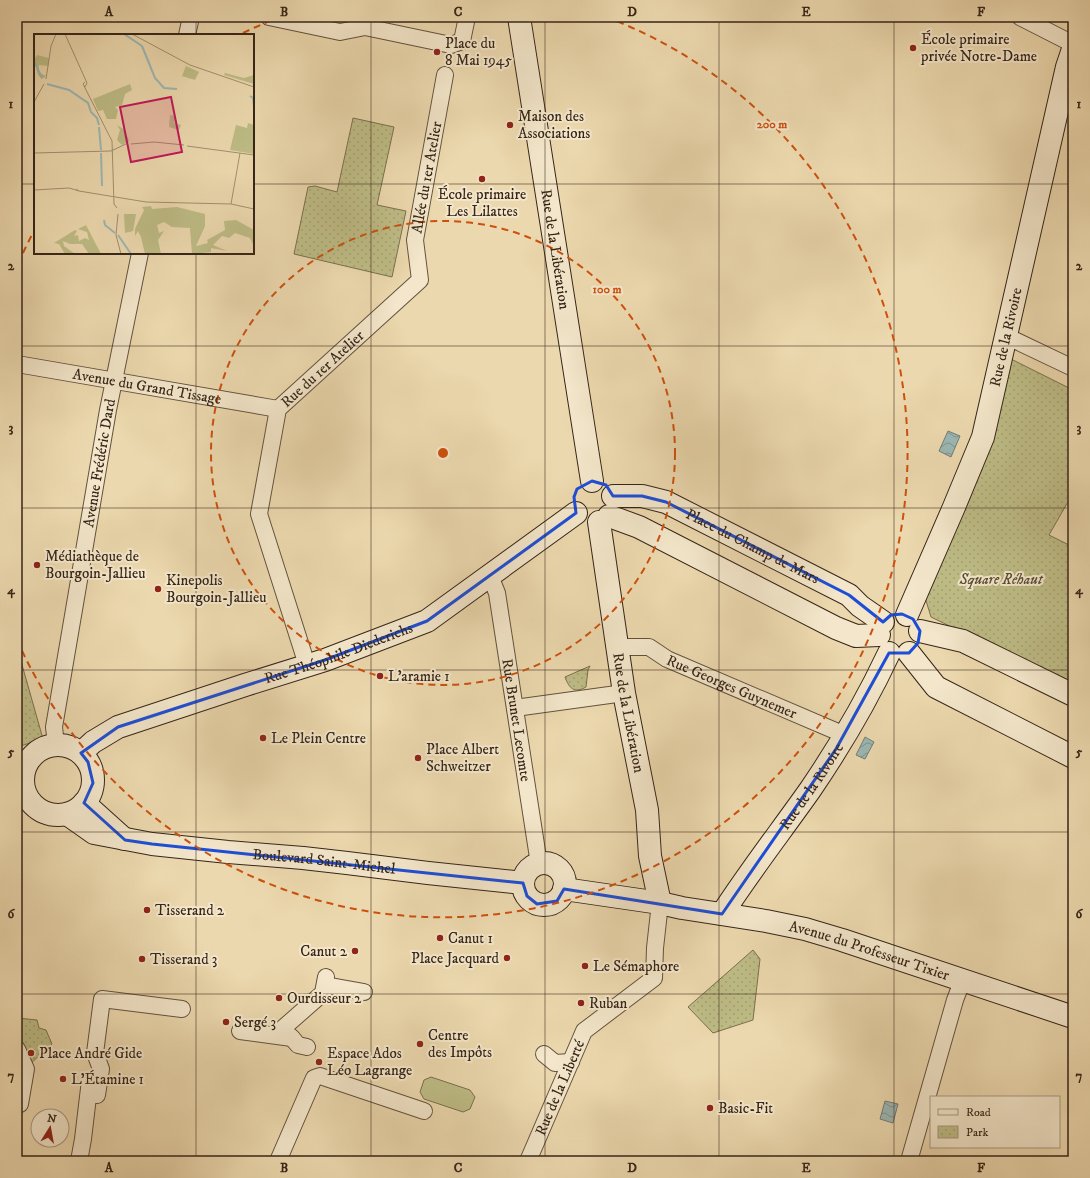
<svg xmlns="http://www.w3.org/2000/svg" width="1090" height="1178" viewBox="0 0 1090 1178" font-family="'IM FELL DW Pica',serif">
  <defs>
    <pattern id="park-dots" width="8" height="8" patternUnits="userSpaceOnUse"><rect width="8" height="8" fill="#bebc86"/><path d="M2 2h.1M6 6h.1" fill="none" stroke="#a4a173" stroke-width="1.8" stroke-linecap="round"/></pattern>
    <pattern id="water-waves" width="16" height="10" patternUnits="userSpaceOnUse"><rect width="16" height="10" fill="#9cb8b5"/><path d="M0 5q4-4 8 0t8 0" fill="none" stroke="#809592"/></pattern>
  </defs>
  <rect width="100%" height="100%" fill="#ecd8ae"/>
  <filter id="stains"><feTurbulence type="fractalNoise" baseFrequency=".005" numOctaves="4"/><feColorMatrix values="0 0 0 0 .2 0 0 0 0 .09 0 0 0 0 .02 0 0 0 .5 -.17"/></filter>
  <radialGradient id="worn" r=".72"><stop offset=".6" stop-color="#630" stop-opacity="0"/><stop offset="1" stop-color="#630" stop-opacity=".3"/></radialGradient>
  <path fill="url(#park-dots)" stroke="#7a704f" d="M353,118L394,127L377,205L406,211L392,277L294,254L308,187L315,186L337,192Z
    M1009,358L1073,390V493L1049,535L1073,547V686L931,617L924,594Z
    M17,647L43,739L17,747Z
    M590,666L588,670L586,687C574,694 569,688 565,677Z
    M753,950L760,959L753,1020L713,1033L688,1007Z
    M17,1018L37,1020L39,1028L46,1030L52,1044L30,1064L17,1087Z"/>
  <path fill="#bebc86" stroke="#7a704f" d="M431,1077L470,1090L475,1097L470,1109L463,1112L424,1099L420,1092L424,1080Z"/>
  <path fill="url(#water-waves)" stroke="#737d76" d="M948,431L960,436L951,457L939,451Z
    M865,737L874,742L865,759L856,755Z
    M885,1101L898,1104L893,1123L880,1119Z"/>
  <g fill="none" stroke-linecap="round" stroke-linejoin="round">
    <defs>
      <g id="street">
        <path d="M269,17L340,32L365,27L451,45L462,41L467,17"/>
        <path d="M1020,17L1073,44"/>
        <path d="M187,35L191,17"/>
        <path d="M1006,336L1073,368"/>
        <path id="s1" d="M17,364L278,409"/>
        <path id="s2" d="M490,576L497,593L539,864"/>
        <path id="s3" d="M618,647H649L667,659L845,735"/>
        <path id="s4" d="M307,665L259,514L278,409L420,280L415,240L445,75"/>
        <path d="M515,708L624,693"/>
        <path id="s5" d="M56,745L54,727L108,410L140,253"/>
        <path d="M325,985L364,992"/>
        <path d="M240,1031L292,1038L282,1029L323,993L326,977"/>
        <path d="M292,1038L298,1045L307,1047"/>
        <path d="M17,1049L26,1069L20,1104H17"/>
        <path d="M544,1054L555,1063L571,1062"/>
        <path d="M97,1095L101,1069L95,1053L102,999L182,1009"/>
        <path d="M79,1161L83,1139L90,1080"/>
        <path d="M278,1161L314,1078L320,1076L424,1111"/>
        <path id="s6" d="M528,1161L584,1031L654,978L655,948L660,903"/>
        <path d="M909,1161L955,1000L963,979"/>
      </g>
      <g id="secondary">
        <path id="s7" d="M519,17L592,481"/>
        <path id="s8" d="M613,496H642L666,502L849,595L860,606L883,622"/>
        <path d="M609,516L639,527L836,628L856,636L879,635"/>
        <path id="s9" d="M599,522L624,693L647,810L650,856L660,903"/>
        <path id="s10" d="M907,615L954,507L983,437L1067,67L1073,49"/>
        <path d="M920,631L963,641L1073,695"/>
        <path d="M909,653L936,687L1073,757"/>
        <circle cx="58" cy="780" r="35"/>
        <path id="s11" d="M81,753L93,742L118,727L245,685L325,660L427,621L576,513"/>
        <path d="M84,803L124,839"/>
        <path id="s12" d="M67,814L94,833L152,844L228,852L303,858L347,863L428,873L523,883"/>
        <circle cx="544" cy="884" r="21"/>
        <path id="s13" d="M564,889L660,903L682,908L766,921L805,929L842,940L1073,1017"/>
        <path id="s14" d="M722,914C750,871 781,831 810,790C840,746 867,700 889,653"/>
      </g>
    </defs>
    <use href="#street" stroke="#64523e" stroke-width="18"/>
    <use href="#secondary" stroke="#362518" stroke-width="24"/>
    <use href="#street" stroke="#f3e6ca" stroke-width="16"/>
    <use href="#secondary" stroke="#f3e6ca" stroke-width="22"/>
  </g>
  <path fill="none" stroke="#1d4ed8" stroke-width="3" stroke-linejoin="round" d="M592,481L606,485L613,496H642L666,502L849,595L883,622L891,615L902,614L913,619L920,631L918,643L909,653H889L836,749L722,914L564,889L557,901L537,904L527,896L523,883L152,844L125,840L84,803L93,783L88,762L81,753L118,727L325,660L427,621L576,513L574,497L577,489Z"/>
  <path fill="none" stroke="#362518" stroke-width="1" stroke-opacity="0.55" d="M196,17V35M371,17V1161M545,17V1161M719,17V1161M894,17V1161M17,184H35M253,184H1073M196,253V1161M17,346H1073M17,508H1073M17,670H1073M17,832H1073M17,994H1073"/>
  <g fill="none" stroke="#cd510e" stroke-width="2" stroke-dasharray="7 5">
    <circle cx="443" cy="453" r="232"/>
    <path d="M18 264A465 465 0 0 1 34 231M243 33A465 465 0 0 1 280 17M606 17A465 465 0 1 1 18 642"/>
  </g>
  <g fill="#8f2418" stroke="#f3e6ca" stroke-width="1.5">
    <circle cx="913" cy="48" r="4"/>
    <circle cx="437" cy="52" r="4"/>
    <circle cx="510" cy="125" r="4"/>
    <circle cx="482" cy="179" r="4"/>
    <circle cx="37" cy="565" r="4"/>
    <circle cx="158" cy="589" r="4"/>
    <circle cx="380" cy="676" r="4"/>
    <circle cx="263" cy="738" r="4"/>
    <circle cx="418" cy="758" r="4"/>
    <circle cx="147" cy="910" r="4"/>
    <circle cx="440" cy="938" r="4"/>
    <circle cx="355" cy="951" r="4"/>
    <circle cx="507" cy="958" r="4"/>
    <circle cx="142" cy="959" r="4"/>
    <circle cx="585" cy="966" r="4"/>
    <circle cx="279" cy="998" r="4"/>
    <circle cx="581" cy="1003" r="4"/>
    <circle cx="226" cy="1022" r="4"/>
    <circle cx="420" cy="1044" r="4"/>
    <circle cx="31" cy="1053" r="4"/>
    <circle cx="319" cy="1062" r="4"/>
    <circle cx="63" cy="1079" r="4"/>
    <circle cx="710" cy="1108" r="4"/>
  </g>
  <g text-anchor="middle" dominant-baseline="central" stroke-width="4" stroke-linejoin="round" paint-order="stroke">
    <g font-size="15" fill="#362518" stroke="#f3e6ca" text-anchor="start">
      <text x="921" y="39">École primaire<tspan x="921" dy="17">privée Notre-Dame</tspan></text>
      <text x="445" y="43">Place du<tspan x="445" dy="17">8 Mai 1945</tspan></text>
      <text x="518" y="116">Maison des<tspan x="518" dy="17">Associations</tspan></text>
      <text x="482" y="194" text-anchor="middle">École primaire<tspan x="482" dy="17">Les Lilattes</tspan></text>
      <text x="45" y="556">Médiathèque de<tspan x="45" dy="17">Bourgoin-Jallieu</tspan></text>
      <text x="166" y="580">Kinepolis<tspan x="166" dy="17">Bourgoin-Jallieu</tspan></text>
      <text x="388" y="676">L'aramie 1</text>
      <text x="271" y="738">Le Plein Centre</text>
      <text x="426" y="749">Place Albert<tspan x="426" dy="17">Schweitzer</tspan></text>
      <text x="155" y="910">Tisserand 2</text>
      <text x="448" y="938">Canut 1</text>
      <text x="347" y="951" text-anchor="end">Canut 2</text>
      <text x="499" y="958" text-anchor="end">Place Jacquard</text>
      <text x="150" y="959">Tisserand 3</text>
      <text x="593" y="966">Le Sémaphore</text>
      <text x="287" y="998">Ourdisseur 2</text>
      <text x="589" y="1003">Ruban</text>
      <text x="234" y="1022">Sergé 3</text>
      <text x="428" y="1035">Centre<tspan x="428" dy="17">des Impôts</tspan></text>
      <text x="39" y="1053">Place André Gide</text>
      <text x="327" y="1053">Espace Ados<tspan x="327" dy="17">Léo Lagrange</tspan></text>
      <text x="71" y="1079">L'Étamine 1</text>
      <text x="718" y="1108">Basic-Fit</text>
    </g>
    <g font-size="15" fill="#362518" stroke="#f3e6ca">
      <text stroke="none"><textPath href="#s4" startOffset="561">Allée du 1er Atelier</textPath></text>
      <text stroke="none"><textPath href="#s7" startOffset="235">Rue de la Libération</textPath></text>
      <text stroke="none"><textPath href="#s10" startOffset="296">Rue de la Rivoire</textPath></text>
      <text stroke="none"><textPath href="#s4" startOffset="325">Rue du 1er Atelier</textPath></text>
      <text stroke="none"><textPath href="#s1" startOffset="132">Avenue du Grand Tissage</textPath></text>
      <text stroke="none"><textPath href="#s5" startOffset="286">Avenue Frédéric Dard</textPath></text>
      <text stroke="none"><textPath href="#s8" startOffset="151">Place du Champ de Mars</textPath></text>
      <text stroke="none"><textPath href="#s11" startOffset="278">Rue Théophile Diederichs</textPath></text>
      <text stroke="none"><textPath href="#s3" startOffset="123">Rue Georges Guynemer</textPath></text>
      <text stroke="none"><textPath href="#s9" startOffset="193">Rue de la Libération</textPath></text>
      <text stroke="none"><textPath href="#s2" startOffset="147">Rue Brunet Lecomte</textPath></text>
      <text stroke="none"><textPath href="#s14" startOffset="156">Rue de la Rivoire</textPath></text>
      <text stroke="none"><textPath href="#s12" startOffset="265">Boulevard Saint-Michel</textPath></text>
      <text stroke="none"><textPath href="#s13" startOffset="312">Avenue du Professeur Tixier</textPath></text>
      <text stroke="none"><textPath href="#s6" startOffset="80">Rue de la Liberté</textPath></text>
    </g>
    <g font-size="15" font-style="italic" fill="#584b34" stroke="#f3e6ca">
      <text x="1001" y="579">Square Réhaut</text>
    </g>
  </g>
  <g transform="translate(34 34)">
    <rect width="220" height="220" fill="#ecd8ae"/>
    <path d="M3,21L15,24L14,32L5,31L4,38L12,42L8,45L4,41L0,26Z" fill="#bebc86"/>
    <path d="M191,39L210,44L220,41V50L190,41ZM117,172L118,175L143,173L171,180V192L162,212L174,209L173,206L191,196L190,187L202,186L220,196V213L216,204L201,199L195,204L188,202L179,211L193,217L177,214V218L158,220L156,194L138,193L130,188L123,191L125,199L130,197L124,206L127,220H111L107,203L104,197L101,202V195L110,176L108,173ZM52,191L67,220H55L48,210H36L29,207L30,212L41,220H31L25,210L20,209L41,196L43,197L40,202L44,201L45,207L51,204L55,206L53,198L44,195Z" fill="#bebc86"/>
    <path d="M152,32L165,38L161,46L148,42ZM90,180H102L99,197L91,199Z" fill="#bebc86"/>
    <path d="M96,50L98,56L91,60L88,71L81,73L84,76L82,85H73L69,76L64,77L59,65ZM136,81L142,82L140,89L147,91L145,96L135,93ZM83,91L91,96L95,107L88,111L83,106L86,96Z" fill="#bebc86"/>
    <path d="M214,89L220,91V120L196,116L202,91L213,94Z" fill="#bebc86"/>
    <path fill="none" stroke="#9cb8b5" stroke-width="2" d="M90,0L108,12M108,12L121,44L130,54L143,55M0,27L8,44M13,50L35,56L54,69L57,78L63,84L65,91M216,62L219,64L220,73M65,93L67,116M67,119L68,152M70,186L71,191L81,199M84,201L97,220"/>
    <path fill="none" stroke="#a39072" stroke-width="1" d="M31,0L53,49L51,53L49,50L51,48M98,0L156,31L220,53M12,45L17,12L22,0M50,52L78,107L80,170L83,174M0,68L10,50M97,110L120,108L150,111M153,112L220,121M0,119L77,117L94,109M0,156L35,154L45,157L42,155M45,157L112,168L197,170L220,175M197,170L206,119M84,180L82,201L87,220"/>
    <path fill="#c2185b" fill-opacity="0.15" stroke="#c2185b" stroke-width="2" d="M137,63L148,118L97,128L86,73Z"/>
    <rect width="220" height="220" fill="none" stroke="#362518" stroke-width="2"/>
  </g>
  <circle cx="443" cy="453" r="6" fill="#cd510e" stroke="#f3e6ca" stroke-width="2"/>
  <g font-size="12" text-anchor="middle" font-weight="bold" fill="#cd510e" stroke="#f3e6ca" stroke-width="4" stroke-linejoin="round" paint-order="stroke">
    <text x="772" y="128">200 m</text>
    <text x="607" y="293">100 m</text>
  </g>
  <rect width="1090" height="1178" fill="none" stroke="#ecd8ae" stroke-width="44"/>
  <rect x="930" y="1096" width="130" height="52" fill="#f3e6ca" stroke="#a79983"/>
  <rect x="938" y="1109" width="20" height="6" fill="#f3e6ca" stroke="#a79983"/>
  <text x="966" y="1116" font-size="12" fill="#362518">Road</text>
  <rect x="938" y="1126" width="20" height="12" fill="url(#park-dots)" stroke="#a79983"/>
  <text x="966" y="1136" font-size="12" fill="#362518">Park</text>
  <g transform="translate(50 1128) rotate(11)"><circle r="19" fill="#f3e6ca" stroke="#a79983"/>
  <path d="M0-3L7 15L0 10L-7 15Z" fill="#8f2418"/>
  <text y="-6" font-size="11" font-weight="bold" text-anchor="middle" fill="#362518">N</text>
  </g>
  <rect x="22" y="22" width="1046" height="1134" fill="none" stroke="#362518" stroke-width="1.5"/>
  <g font-size="13" text-anchor="middle" font-weight="bold" fill="#362518">
    <text x="109" y="16">A</text>
    <text x="284" y="16">B</text>
    <text x="458" y="16">C</text>
    <text x="632" y="16">D</text>
    <text x="806" y="16">E</text>
    <text x="981" y="16">F</text>
    <text x="11" y="108">1</text>
    <text x="1079" y="108">1</text>
    <text x="11" y="270">2</text>
    <text x="1079" y="270">2</text>
    <text x="11" y="432">3</text>
    <text x="1079" y="432">3</text>
    <text x="11" y="594">4</text>
    <text x="1079" y="594">4</text>
    <text x="11" y="756">5</text>
    <text x="1079" y="756">5</text>
    <text x="11" y="918">6</text>
    <text x="1079" y="918">6</text>
    <text x="11" y="1080">7</text>
    <text x="1079" y="1080">7</text>
    <text x="109" y="1172">A</text>
    <text x="284" y="1172">B</text>
    <text x="458" y="1172">C</text>
    <text x="632" y="1172">D</text>
    <text x="806" y="1172">E</text>
    <text x="981" y="1172">F</text>
  </g>
  <rect width="100%" height="100%" filter="url(#stains)"/>
  <rect width="100%" height="100%" fill="url(#worn)"/>
</svg>
